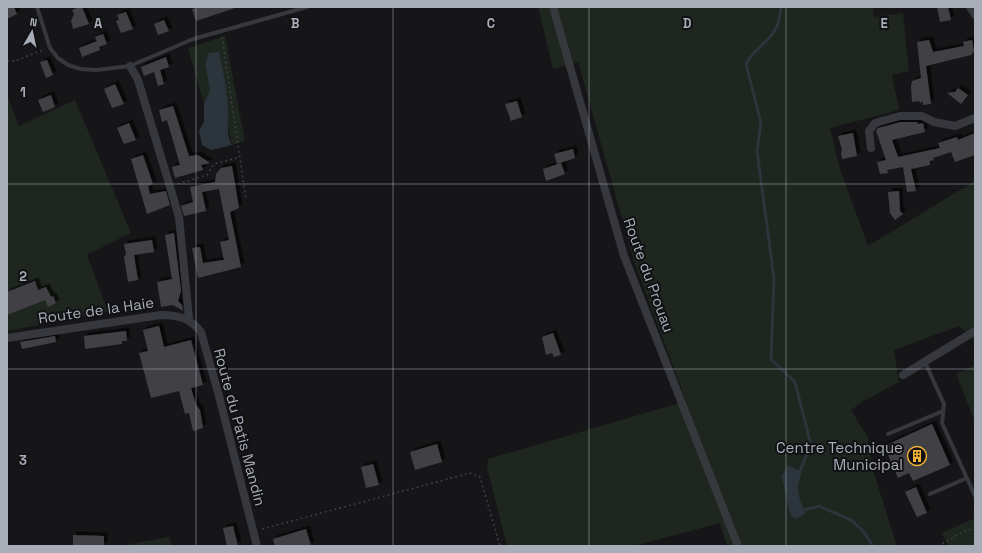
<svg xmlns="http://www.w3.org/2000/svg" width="982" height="553" viewBox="0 0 982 553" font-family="'Space Grotesk',sans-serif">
  <defs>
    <filter id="shadow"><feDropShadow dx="3.5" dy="-3.5" stdDeviation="0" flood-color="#0009"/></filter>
  </defs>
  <rect width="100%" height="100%" fill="#161618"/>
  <path fill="#1e261f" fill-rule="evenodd" d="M538,7H873L874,17L903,13L909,71L892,75L899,110L830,128L840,169L868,246L975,181V340L959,326L894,350L899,382L862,402L851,410L868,438L872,467L897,546H727L720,523L634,546H507L487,467L488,459L686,401L634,261L578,62L553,69ZM802,472C795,490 799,496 805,513L782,476Z
    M225,36L245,141L232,145L227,124L228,108L205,64L210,90L204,104L188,48Z
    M7,94L19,126L75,100L131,233L87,255L108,312L7,331Z
    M975,365V422L956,374Z
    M975,518V546H945L948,545L942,533Z
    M169,537L172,546H119Z"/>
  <path fill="#2c353c" d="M219,52C223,70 227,89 228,108C229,120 225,134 232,145L211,150L202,145L199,131L204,122V104L210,90L205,64L209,53Z
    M788,465L802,472C795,490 799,496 805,513L797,519L791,516L787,503L782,476Z"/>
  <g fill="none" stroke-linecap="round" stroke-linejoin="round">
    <path stroke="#2c353c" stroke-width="3" d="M781,7C779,42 759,40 746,64L761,123L757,151L774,279L771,359L795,382L811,445L799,473
      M800,511L819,506L851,520L863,531L873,546"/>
  </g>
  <path fill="#404145" filter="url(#shadow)" d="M7,7H14L17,14L7,19Z
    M79,7H82L89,24L73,29L71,21L74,14L72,10Z
    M198,7H235V8L196,21L192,9Z
    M937,7H948L951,20L940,22Z
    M126,12L133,29L121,33L116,21L119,20L117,15Z
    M164,20L169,31L158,35L154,24Z
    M103,34L107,44L99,47L95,37Z
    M929,40L933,52L964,46L963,42L972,40L974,51L971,55L926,66L931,104L923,105V102L920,103L919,101L912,102L911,86L912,81L921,78L917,42Z
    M97,41L100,50L82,57L79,48Z
    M166,57L169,67L160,70L164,84L158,86L154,72L144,76L141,67Z
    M47,60L53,75L46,78L40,62Z
    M115,84L124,104L112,108L104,89Z
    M958,88L968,95L961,104L947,93L955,92Z
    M51,95L55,107L43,112L38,100Z
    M517,101L522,117L511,121L505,104Z
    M173,106L189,156L198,155L210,163L201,165L203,170L175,178L172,167L180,165L167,120L162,122L159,110Z
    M901,122H917L918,124L923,123L925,132L892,140L898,157L940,148L938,143L957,137L958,140L975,133V155L955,162L951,152L933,158L934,160L930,161V165L911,169L916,191L907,192L903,167L887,170L888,173L880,174L877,162L886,160L876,131L878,128Z
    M129,123L136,140L124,144L117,128Z
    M853,133L857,156L842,159L841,153L842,150L838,136Z
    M573,149L575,158L557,164L554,154Z
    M143,155L153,184L148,186L150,194L166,191L170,205L147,214L131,159Z
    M561,163L565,174L546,181L543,169Z
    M232,166L239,208L230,212L241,267L198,278L192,248L200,247L203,263L224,260L220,242L229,240L219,189L202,192L206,211L184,216L181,206L193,202L190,187L215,182L216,174L221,168Z
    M899,191L900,211L903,214L895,220L890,213L888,192Z
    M174,233L181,291L178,301L182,305L183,311L173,305L161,307L157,282L172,279L165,235Z
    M152,240L154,252L134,255L138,280L128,282L124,257L126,254L124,244Z
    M35,281L38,290L46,287L51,297L53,296L56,303L48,307L45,300L7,315V292Z
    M159,326L164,347L191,340L203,385L191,388L196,405L200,410L203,428L193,431L189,413L185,414L179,391L151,398L139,353L148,351L143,330Z
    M126,331L127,341H122V344L85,349L84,336Z
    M553,333L561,355L554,357L552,353L546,355L542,337Z
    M55,336L56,342L22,349L20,342Z
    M932,424L950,465L913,481L909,473L898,478L884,446Z
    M437,444L442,462L415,470L410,452Z
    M373,464L379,485L366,488L361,467Z
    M916,487L927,513L917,517L905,492Z
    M233,526L238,546H227L223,528Z
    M306,529L311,546H275L273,539Z
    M73,535L104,536V546H73Z"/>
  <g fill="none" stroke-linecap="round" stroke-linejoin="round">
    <path stroke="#3d3f44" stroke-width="1.5" stroke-dasharray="2 3" stroke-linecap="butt" d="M222,37L246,199
      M7,61H15L45,49
      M178,184L207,175L214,164L240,157
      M262,529L470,473L480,477L500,546
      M938,546L963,532L975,528"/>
    <path stroke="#37383d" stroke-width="4" d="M37,7L50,48L58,58L68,65L81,69L96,70L130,66L193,39L307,7
      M925,362L944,404L942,423L975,496
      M888,434L943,411
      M930,494L967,478"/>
    <path stroke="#37383d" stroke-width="8" d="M553,7L624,256L738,546
      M970,7L975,15
      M130,66L138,80L179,217L189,319
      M871,148L869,131L875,123L900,116H922L934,122L955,126L975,118
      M7,338L161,315C179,315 190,318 201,332L219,396L257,546
      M903,375L975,331"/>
  </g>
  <path fill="none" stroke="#a8adb8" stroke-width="1" stroke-opacity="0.55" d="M196,7V546M393,7V546M589,7V546M786,7V546M7,184H975M7,369H975"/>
  <defs>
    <symbol id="building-ring" viewBox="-11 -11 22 22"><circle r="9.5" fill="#111113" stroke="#f2b134" stroke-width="1.5"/><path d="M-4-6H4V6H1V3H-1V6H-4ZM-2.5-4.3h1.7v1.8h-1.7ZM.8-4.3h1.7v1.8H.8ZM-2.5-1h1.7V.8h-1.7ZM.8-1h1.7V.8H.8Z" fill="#f2b134"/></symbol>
  </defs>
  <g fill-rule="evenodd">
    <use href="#building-ring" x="906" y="445" width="22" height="22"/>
  </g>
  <g text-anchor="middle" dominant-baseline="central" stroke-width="4" stroke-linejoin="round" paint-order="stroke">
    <g font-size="15" fill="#a8adb8" stroke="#111113">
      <text transform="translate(649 275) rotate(70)">Route du Prouau</text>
      <text transform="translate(96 310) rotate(-8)">Route de la Haie</text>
      <text transform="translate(240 427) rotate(75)">Route du Patis Mandin</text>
    </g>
    <g font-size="15" fill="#a8adb8" stroke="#111113" text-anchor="end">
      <text x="903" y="447">Centre Technique<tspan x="903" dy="17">Municipal</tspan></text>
    </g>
  </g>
  <g font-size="13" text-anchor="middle" font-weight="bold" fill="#a8adb8" stroke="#111113" stroke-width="4" stroke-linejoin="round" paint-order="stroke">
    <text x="98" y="28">A</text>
    <text x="295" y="28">B</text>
    <text x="491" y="28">C</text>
    <text x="687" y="28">D</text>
    <text x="884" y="28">E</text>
    <text x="23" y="97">1</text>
    <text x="23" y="281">2</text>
    <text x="23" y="465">3</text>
  </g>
  <rect width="982" height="553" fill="none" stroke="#a8adb8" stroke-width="16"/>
  <g transform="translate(32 32) rotate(9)" stroke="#111113" stroke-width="3" paint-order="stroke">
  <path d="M0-3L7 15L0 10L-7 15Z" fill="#a8adb8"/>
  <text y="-6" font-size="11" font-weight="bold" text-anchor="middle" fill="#a8adb8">N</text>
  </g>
</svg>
